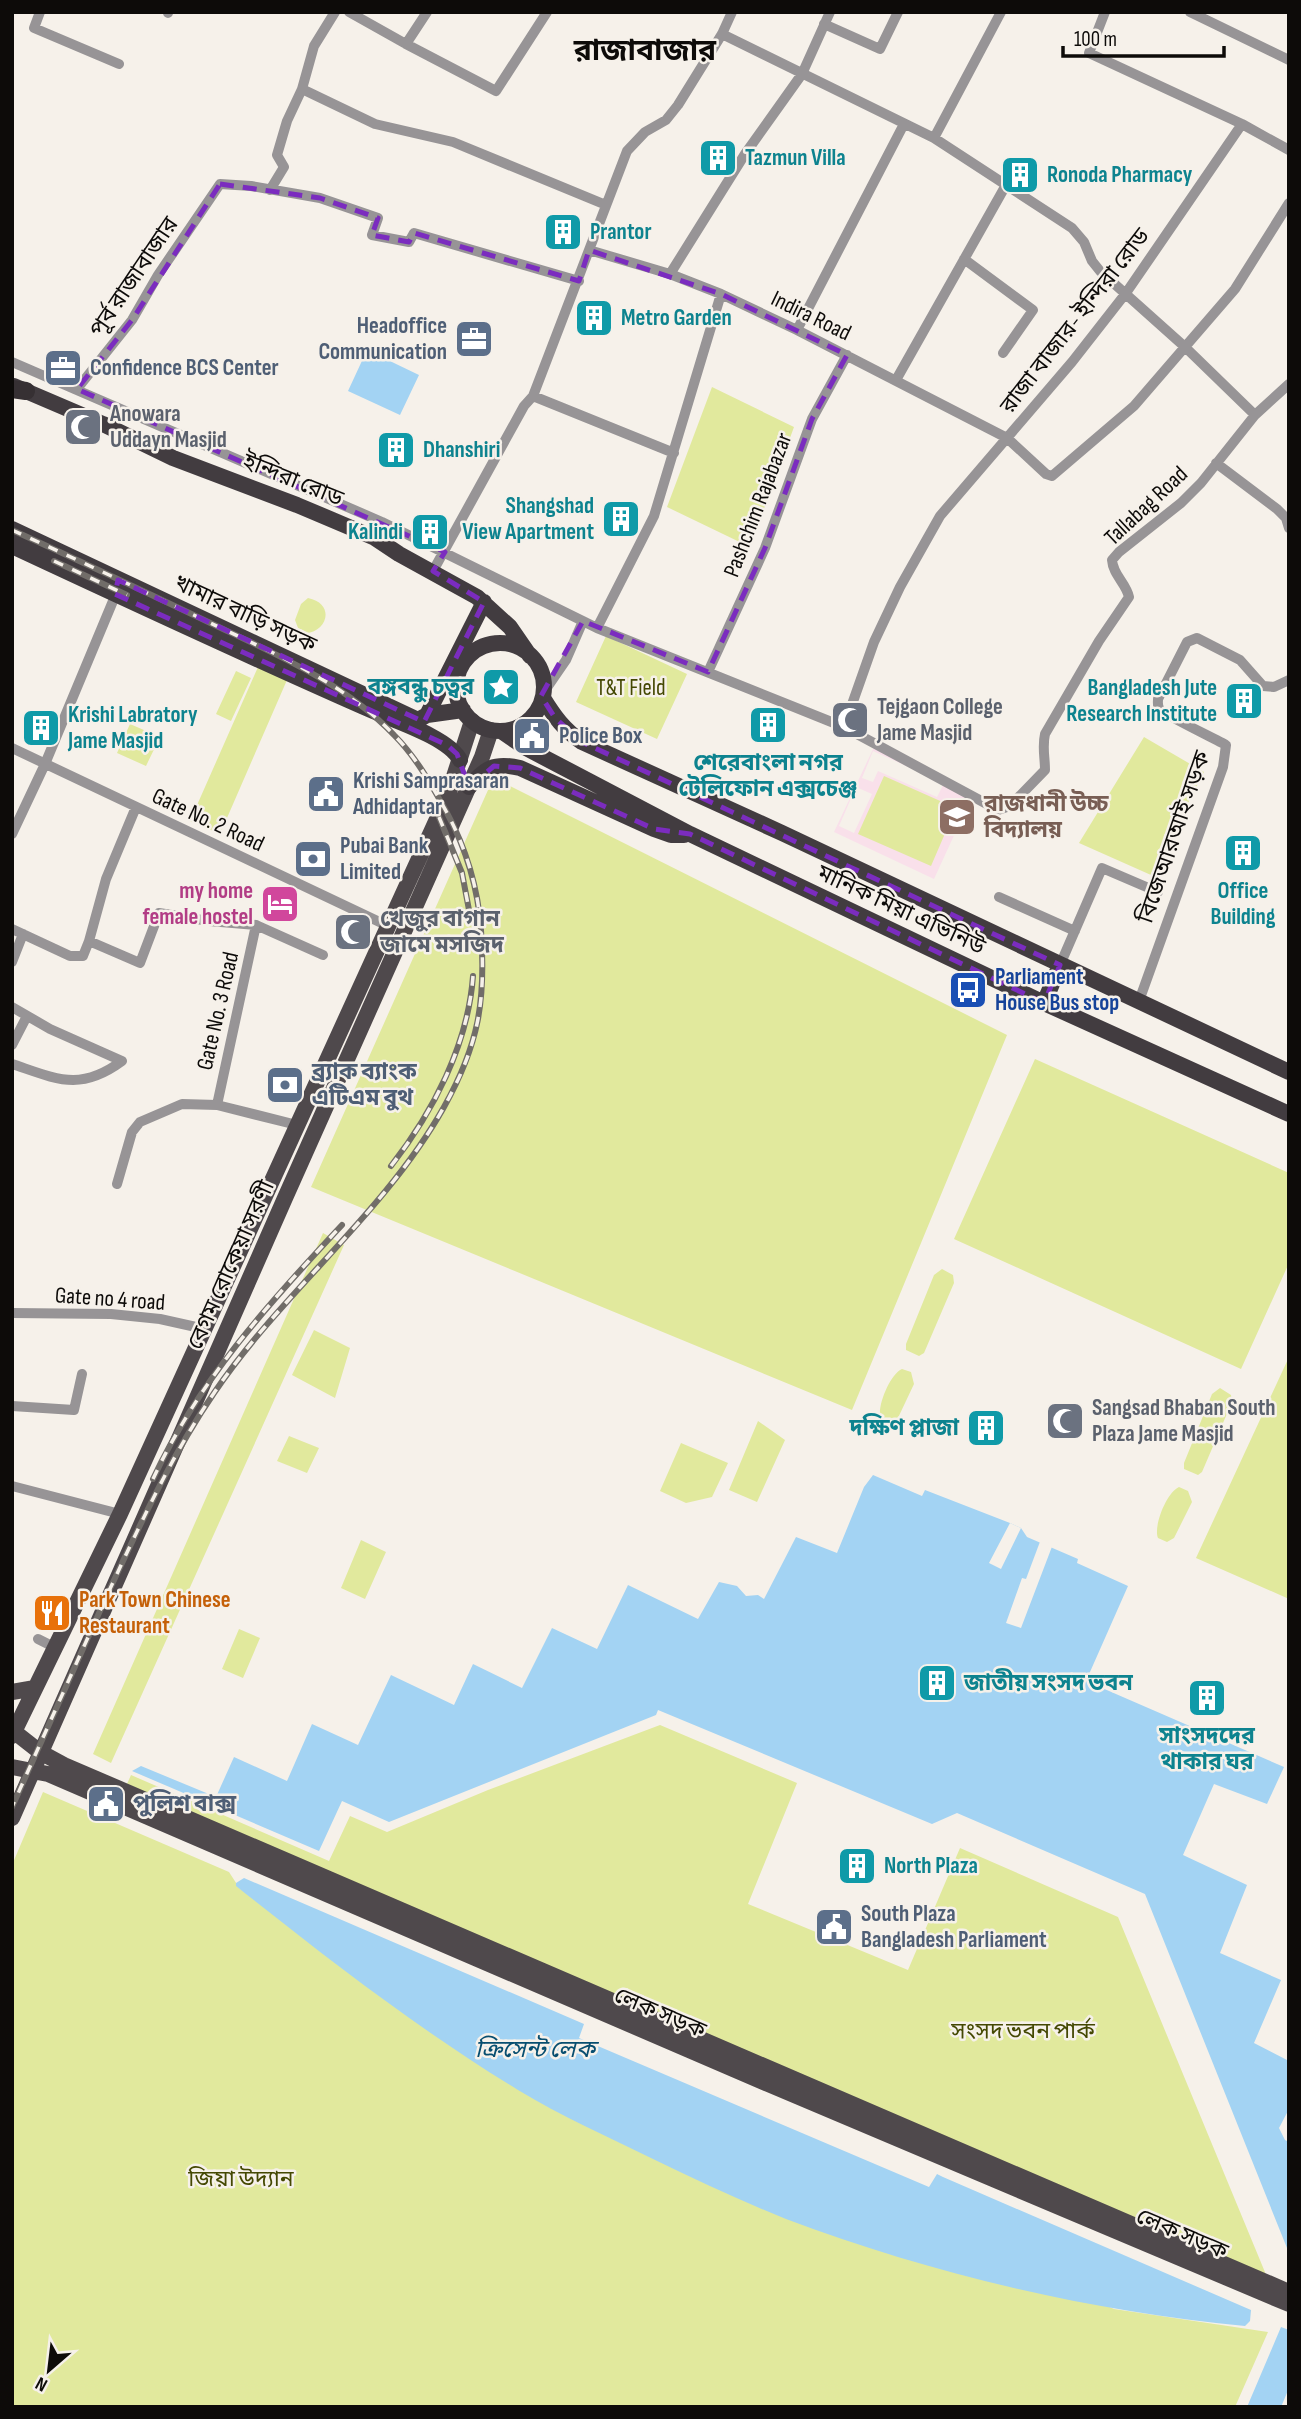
<svg xmlns="http://www.w3.org/2000/svg" width="1301" height="2419" viewBox="0 0 1301 2419" font-family="'Sofia Sans Condensed','Noto Sans Bengali',sans-serif">
  <rect width="100%" height="100%" fill="#f6f1ea"/>
  <path fill="#f9e0ea" fill-rule="evenodd" d="M874,747L973,794L934,879L834,832ZM873,751L944,783L937,797L878,771L873,782L862,778ZM856,787L872,794L854,833L839,826Z"/>
  <path fill="#e1e99d" d="M712,387L794,427L750,547L667,507Z
    M308,598C336,604 327,632 306,633L303,639L301,638L303,632L298,628L295,620L301,604Z
    M606,636L687,674L657,739L576,702Z
    M258,667L287,680L220,834L190,821Z
    M236,671L251,678L231,721L216,714Z
    M130,724L160,737L146,766L117,753Z
    M1144,737L1204,772L1151,875L1079,843Z
    M884,776L956,808L931,866L858,834Z
    M508,785L1007,1035L852,1410L311,1187L488,790Z
    M1035,1059L1289,1173V1263L1241,1369L954,1239Z
    M323,1233L344,1245L111,1763L93,1754Z
    M942,1269L953,1275L954,1283L924,1353L919,1356L906,1350V1344L934,1275Z
    M314,1330L350,1348L335,1398L292,1375Z
    M1289,1357V1599L1196,1558Z
    M902,1369L911,1372L914,1384L897,1420L890,1424L881,1419C876,1408 890,1374 902,1369Z
    M1220,1388L1231,1395L1232,1402L1202,1472L1198,1475L1184,1469V1463L1212,1394Z
    M758,1421L785,1440L757,1502L729,1490Z
    M289,1436L319,1448L307,1473L277,1461Z
    M681,1443L728,1463L712,1497L686,1503L660,1491Z
    M1179,1487L1188,1491L1192,1502L1174,1538L1167,1542L1158,1538C1153,1526 1167,1492 1179,1487Z
    M361,1540L386,1552L365,1599L341,1588Z
    M239,1629L260,1638L243,1678L222,1669Z
    M660,1725L797,1783L748,1904L908,1970L960,1848L1118,1917L1267,2277L127,1784L131,1775L329,1861L350,1816L387,1832L488,1790Z
    M43,1792L229,1872L240,1889L1114,2309L1268,2332L1235,2407H12V1865Z"/>
  <path fill="#a3d3f3" d="M367,350L419,375L400,415L348,391Z
    M873,1475L922,1496L925,1490L1010,1523L1021,1528L1027,1537L1078,1559L1077,1563L1128,1586L1086,1681L1284,1767L1267,1804L1214,1784L1183,1855L1247,1885L1220,1953L1281,1980L1254,2043L1289,2061V2109L1279,2128L1285,2140L1289,2142V2253L1145,1894L957,1813L932,1824L658,1710L656,1715L389,1822L342,1801L319,1851L132,1771L141,1766L216,1797L234,1757L287,1781L312,1724L358,1745L391,1675L454,1705L473,1664L522,1688L552,1628L597,1649L628,1585L698,1619L719,1582L737,1586L746,1596L758,1595L764,1599L796,1537L837,1553L864,1487Z
    M244,1878L584,2024L579,2038L929,2187L937,2174L943,2177L1251,2310L1250,2321L1245,2326C1088,2311 933,2274 786,2219C741,2201 697,2180 653,2159C608,2137 561,2116 518,2090C418,2029 328,1959 236,1886V1883Z
    M1281,2327L1289,2330V2388L1281,2407H1247Z"/>
  <path fill="#f6f1ea" d="M1010,1523L1021,1528L1001,1569L989,1563Z
    M1041,1539L1053,1544L1021,1628L1006,1623L1022,1578L1026,1579Z"/>
  <g fill="none" stroke-linecap="round" stroke-linejoin="round">
    <path stroke="#979496" stroke-width="10" d="M40,12L34,28L119,64
      M349,12L406,44
      M427,12L406,44L496,91L547,12
      M1190,12L1289,60
      M168,13V12
      M824,24L880,49L898,12
      M722,34L934,138L1072,228L1084,242L1092,261L1100,271L1185,347L1255,415
      M302,89L375,124L453,142L606,205
      M1242,124L1289,150
      M934,138L1001,12
      M270,190L284,167L277,155L287,121L302,89L314,46L335,12
      M589,250L670,274L721,294L797,330L1007,438L1046,474L1052,476L1134,406L1235,289L1289,203
      M964,259L1033,310L1003,353
      M670,274L745,154L802,74L830,12
      M797,330L904,124
      M12,362L382,522L597,628L844,727L874,642L900,587L940,516L1072,362L1126,293L1242,124L1089,53L1105,12
      M896,380L1006,185
      M77,389L132,320L158,275L220,184L251,186L320,198L378,218L372,235L409,242L414,233L579,281
      M533,396L674,453
      M1216,463L1277,509L1286,518L1289,528
      M433,571L524,406L533,396L627,151L645,132L666,120L678,105L722,34L732,12
      M597,628L654,516L721,294
      M708,672L765,548L812,419L847,355
      M544,692L566,660L583,621
      M844,727L998,810L1010,806L1045,770C1045,757 1042,747 1045,734L1099,641L1129,597C1126,583 1113,575 1112,560L1119,552L1181,503L1201,483L1255,415L1289,384
      M12,748L388,926
      M12,834L45,764L113,601L116,590
      M999,897L1075,931
      M256,925L217,1105L297,1125
      M12,929L70,956H83L89,941L106,879L136,807
      M89,941L140,963L159,913L209,921L256,925L323,955
      M12,962L23,934
      M1060,965L1102,868L1158,892
      M1139,1001L1223,767L1226,745C1217,740 1162,713 1160,710C1157,706 1158,703 1158,699L1187,642L1197,638L1240,660L1263,686L1274,687L1289,680
      M12,1007L50,1029L122,1061C80,1092 57,1079 12,1064
      M12,1045L27,1016
      M117,1184L132,1132L140,1122L182,1104L217,1105
      M12,1313L111,1314L160,1319L205,1329
      M12,1406L74,1410L82,1374
      M12,1486L120,1514
      M38,1639L54,1647"/>
    <path stroke="#4f494c" stroke-width="16" d="M12,1692L35,1688
      M12,1730L40,1752L64,1765L1289,2292
      M12,1736L120,1514L448,795L472,721
      M12,1767L48,1774L768,2084L1289,2304
      M12,1818L285,1198L482,757L491,730"/>
    <path stroke="#423c40" stroke-width="16" d="M14,386L103,424L173,458L297,505L375,538L399,554L477,597L510,627L530,656
      M12,529L418,720L427,715L463,710
      M12,546C132,602 252,658 373,711C396,721 449,738 460,760
      M456 687a44 44 0 1 1 88 0a44 44 0 1 1-88 0Z
      M543,698C554,716 564,730 582,742L782,833L1289,1072
      M427,715L484,602
      M501,731L526,748L690,834L1044,1003L1289,1114
      M469,787C485,768 494,762 520,768L654,829L671,835H684
      M1044,1003L1060,965"/>
    <path stroke="#363033" stroke-width="18" d="M12,389L26,391"/>
    <defs>
      <path id="rail" d="M12,530C76,559 139,589 202,619C268,651 343,681 394,735C416,757 431,784 446,811C466,848 478,887 481,930C486,1001 479,1044 444,1107C384,1214 282,1292 214,1393C171,1456 140,1525 108,1593C76,1664 44,1735 12,1807
        M54,561L127,595
        M439,817L462,873L469,910
        M391,1166C433,1112 468,1045 473,976
        M153,1479C199,1380 268,1304 342,1225"/>
    </defs>
    <use href="#rail" stroke="#716d69" stroke-width="6"/>
    <use href="#rail" stroke="#f6f1ea" stroke-width="3.5" stroke-dasharray="10" stroke-linecap="butt"/>
  </g>
  <path fill="none" stroke="#7b2cbf" stroke-width="5" stroke-dasharray="14 9" stroke-linejoin="round" d="M220,184L320,198L378,218L372,235L409,242L414,233L579,281L589,250L721,294L847,355L812,419L765,548L708,672L583,621L541,696L555,718L582,742L1060,965L1044,1003L690,834L654,829L520,768L494,766L469,787L457,754L447,745L115,594L118,580L424,722L484,602L433,571L445,552L77,389L132,320Z"/>
  <defs>
    <symbol id="building-square" viewBox="-11 -11 22 22"><rect x="-9" y="-9" width="18" height="18" rx="4" fill="#0f9aa8" stroke="#f6f1ea"/><path d="M-4-6H4V6H1V3H-1V6H-4ZM-2.5-4.3h1.7v1.8h-1.7ZM.8-4.3h1.7v1.8H.8ZM-2.5-1h1.7V.8h-1.7ZM.8-1h1.7V.8H.8Z" fill="#fff"/></symbol>
    <symbol id="office-square" viewBox="-11 -11 22 22"><rect x="-9" y="-9" width="18" height="18" rx="4" fill="#5c6f8a" stroke="#f6f1ea"/><path d="M-6-3h4V-5.5h4V-3h4V5H-6ZM-1-4.5V-3h2v-1.5ZM-6 0V1H6V0Z" fill="#fff"/></symbol>
    <symbol id="mosque-square" viewBox="-11 -11 22 22"><rect x="-9" y="-9" width="18" height="18" rx="4" fill="#6b7280" stroke="#f6f1ea"/><path d="M3.5-4.9A6 6 0 1 0 3.5 4.9A5 5 0 1 1 3.5-4.9Z" fill="#fff"/></symbol>
    <symbol id="sight-square" viewBox="-11 -11 22 22"><rect x="-9" y="-9" width="18" height="18" rx="4" fill="#0f9aa8" stroke="#f6f1ea"/><path d="M0-6L1.8-2.2L6-1.7L2.9 1.2L3.7 5.4L0 3.3L-3.7 5.4L-2.9 1.2L-6-1.7L-1.8-2.2Z" fill="#fff"/></symbol>
    <symbol id="civic-square" viewBox="-11 -11 22 22"><rect x="-9" y="-9" width="18" height="18" rx="4" fill="#5c6f8a" stroke="#f6f1ea"/><path d="M-.6-6.5H3V-4.5H.6V-3L4-1V1h2V6H-6V1h2V-1L-.6-3ZM-1.2 2.5V6h2.4V2.5Z" fill="#fff"/></symbol>
    <symbol id="school-square" viewBox="-11 -11 22 22"><rect x="-9" y="-9" width="18" height="18" rx="4" fill="#8d6e63" stroke="#f6f1ea"/><path d="M0-5L7-2L0 1L-7-2ZM-4 1L0 2.5L4 1V4Q0 6-4 4Z" fill="#fff"/></symbol>
    <symbol id="bank-square" viewBox="-11 -11 22 22"><rect x="-9" y="-9" width="18" height="18" rx="4" fill="#5c6f8a" stroke="#f6f1ea"/><path d="M-6-4H6V4H-6ZM0-2.3a2.3 2.3 0 1 0 0 4.6a2.3 2.3 0 1 0 0-4.6Z" fill="#fff"/></symbol>
    <symbol id="hotel-square" viewBox="-11 -11 22 22"><rect x="-9" y="-9" width="18" height="18" rx="4" fill="#d1479c" stroke="#f6f1ea"/><path d="M-6-4.5h1.5V1H6V5H4.5V3h-9V5H-6ZM-4 0a1.8 1.8 0 1 1 3.6 0ZM.5 0V-2.5h3Q6-2.5 6 0Z" fill="#fff"/></symbol>
    <symbol id="bus-square" viewBox="-11 -11 22 22"><rect x="-9" y="-9" width="18" height="18" rx="4" fill="#1a4fb4" stroke="#f6f1ea"/><path d="M-5-6H5V4H4V6H2V4H-2V6H-4V4H-5ZM-3.5-4V0h7V-4ZM-3.5 1.2v1.5H-2V1.2ZM2 1.2v1.5H3.5V1.2Z" fill="#fff"/></symbol>
    <symbol id="restaurant-square" viewBox="-11 -11 22 22"><rect x="-9" y="-9" width="18" height="18" rx="4" fill="#e8710a" stroke="#f6f1ea"/><path d="M-5-6h1v4h1v-4h1v4h1v-4h1v5L-1.5 .5V6h-2V.5L-5-1ZM5-6V6H3V1.5H1.5Q1.5-4 5-6Z" fill="#fff"/></symbol>
  </defs>
  <g fill-rule="evenodd">
    <use href="#building-square" x="696" y="136" width="44" height="44"/>
    <use href="#building-square" x="998" y="153" width="44" height="44"/>
    <use href="#building-square" x="541" y="210" width="44" height="44"/>
    <use href="#building-square" x="572" y="296" width="44" height="44"/>
    <use href="#office-square" x="452" y="317" width="44" height="44"/>
    <use href="#office-square" x="41" y="346" width="44" height="44"/>
    <use href="#mosque-square" x="61" y="405" width="44" height="44"/>
    <use href="#building-square" x="374" y="428" width="44" height="44"/>
    <use href="#building-square" x="599" y="497" width="44" height="44"/>
    <use href="#building-square" x="408" y="510" width="44" height="44"/>
    <use href="#sight-square" x="479" y="665" width="44" height="44"/>
    <use href="#building-square" x="1222" y="679" width="44" height="44"/>
    <use href="#mosque-square" x="828" y="698" width="44" height="44"/>
    <use href="#building-square" x="746" y="703" width="44" height="44"/>
    <use href="#building-square" x="19" y="706" width="44" height="44"/>
    <use href="#civic-square" x="510" y="714" width="44" height="44"/>
    <use href="#civic-square" x="304" y="772" width="44" height="44"/>
    <use href="#school-square" x="935" y="795" width="44" height="44"/>
    <use href="#building-square" x="1221" y="831" width="44" height="44"/>
    <use href="#bank-square" x="291" y="837" width="44" height="44"/>
    <use href="#hotel-square" x="258" y="882" width="44" height="44"/>
    <use href="#mosque-square" x="331" y="910" width="44" height="44"/>
    <use href="#bus-square" x="946" y="968" width="44" height="44"/>
    <use href="#bank-square" x="263" y="1063" width="44" height="44"/>
    <use href="#mosque-square" x="1043" y="1399" width="44" height="44"/>
    <use href="#building-square" x="964" y="1406" width="44" height="44"/>
    <use href="#restaurant-square" x="30" y="1591" width="44" height="44"/>
    <use href="#building-square" x="915" y="1661" width="44" height="44"/>
    <use href="#building-square" x="1185" y="1676" width="44" height="44"/>
    <use href="#civic-square" x="84" y="1782" width="44" height="44"/>
    <use href="#building-square" x="835" y="1844" width="44" height="44"/>
    <use href="#civic-square" x="812" y="1905" width="44" height="44"/>
  </g>
  <g text-anchor="middle" dominant-baseline="central" stroke-width="5" stroke-linejoin="round" paint-order="stroke">
    <g font-size="23" font-weight="bold" fill="#0d838f" stroke="#f6f1ea" text-anchor="start">
      <text x="745" y="158">Tazmun Villa</text>
      <text x="1047" y="175">Ronoda Pharmacy</text>
      <text x="590" y="232">Prantor</text>
      <text x="621" y="318">Metro Garden</text>
      <text x="423" y="450">Dhanshiri</text>
      <text x="594" y="506" text-anchor="end">Shangshad<tspan x="594" dy="26">View Apartment</tspan></text>
      <text x="403" y="532" text-anchor="end">Kalindi</text>
      <text x="474" y="687" text-anchor="end">বঙ্গবন্ধু চত্বর</text>
      <text x="1217" y="688" text-anchor="end">Bangladesh Jute<tspan x="1217" dy="26">Research Institute</tspan></text>
      <text x="68" y="715">Krishi Labratory<tspan x="68" dy="26">Jame Masjid</tspan></text>
      <text x="768" y="763" text-anchor="middle">শেরেবাংলা নগর<tspan x="768" dy="26">টেলিফোন এক্সচেঞ্জ</tspan></text>
      <text x="1243" y="891" text-anchor="middle">Office<tspan x="1243" dy="26">Building</tspan></text>
      <text x="959" y="1428" text-anchor="end">দক্ষিণ প্লাজা</text>
      <text x="964" y="1683">জাতীয় সংসদ ভবন</text>
      <text x="1207" y="1736" text-anchor="middle">সাংসদদের<tspan x="1207" dy="26">থাকার ঘর</tspan></text>
      <text x="884" y="1866">North Plaza</text>
    </g>
    <g font-size="23" fill="#0d0b09" stroke="#f6f1ea">
      <text transform="translate(134 277) rotate(-56)">পূর্ব রাজাবাজার</text>
      <text transform="translate(811 316) rotate(26)">Indira Road</text>
      <text transform="translate(1075 321) rotate(-52)">রাজা বাজার- ইন্দিরা রোড</text>
      <text transform="translate(293 480) rotate(22)">ইন্দিরা রোড</text>
      <text transform="translate(758 505) rotate(-69)">Pashchim Rajabazar</text>
      <text transform="translate(1146 506) rotate(-43)">Tallabag Road</text>
      <text transform="translate(245 614) rotate(25)">খামার বাড়ি সড়ক</text>
      <text transform="translate(208 820) rotate(25)">Gate No. 2 Road</text>
      <text transform="translate(1174 837) rotate(-71)">বিজেআরআই সড়ক</text>
      <text transform="translate(901 910) rotate(25)">মানিক মিয়া এভিনিউ</text>
      <text transform="translate(218 1011) rotate(-77)">Gate No. 3 Road</text>
      <text transform="translate(231 1265) rotate(-66)">বেগম রোকেয়া সরণী</text>
      <text transform="translate(110 1299) rotate(4)">Gate no 4 road</text>
      <text transform="translate(660 2013) rotate(23)">লেক সড়ক</text>
      <text transform="translate(1182 2234) rotate(23)">লেক সড়ক</text>
    </g>
    <g font-size="23" font-weight="bold" fill="#4e5e75" stroke="#f6f1ea" text-anchor="start">
      <text x="447" y="326" text-anchor="end">Headoffice<tspan x="447" dy="26">Communication</tspan></text>
      <text x="90" y="368">Confidence BCS Center</text>
      <text x="559" y="736">Police Box</text>
      <text x="353" y="781">Krishi Samprasaran<tspan x="353" dy="26">Adhidaptar</tspan></text>
      <text x="340" y="846">Pubai Bank<tspan x="340" dy="26">Limited</tspan></text>
      <text x="312" y="1072">ব্র্যাক ব্যাংক<tspan x="312" dy="26">এটিএম বুথ</tspan></text>
      <text x="133" y="1804">পুলিশ বাক্স</text>
      <text x="861" y="1914">South Plaza<tspan x="861" dy="26">Bangladesh Parliament</tspan></text>
    </g>
    <g font-size="23" font-weight="bold" fill="#5b616d" stroke="#f6f1ea" text-anchor="start">
      <text x="110" y="414">Anowara<tspan x="110" dy="26">Uddayn Masjid</tspan></text>
      <text x="877" y="707">Tejgaon College<tspan x="877" dy="26">Jame Masjid</tspan></text>
      <text x="380" y="919">খেজুর বাগান<tspan x="380" dy="26">জামে মসজিদ</tspan></text>
      <text x="1092" y="1408">Sangsad Bhaban South<tspan x="1092" dy="26">Plaza Jame Masjid</tspan></text>
    </g>
    <g font-size="23" fill="#444802" stroke="#f6f1ea">
      <text x="631" y="688">T&amp;T Field</text>
      <text x="1023" y="2031">সংসদ ভবন পার্ক</text>
      <text x="241" y="2179">জিয়া উদ্যান</text>
    </g>
    <g font-size="23" font-weight="bold" fill="#785e54" stroke="#f6f1ea" text-anchor="start">
      <text x="984" y="804">রাজধানী উচ্চ<tspan x="984" dy="26">বিদ্যালয়</tspan></text>
    </g>
    <g font-size="23" font-weight="bold" fill="#b23c85" stroke="#f6f1ea" text-anchor="end">
      <text x="253" y="891">my home<tspan x="253" dy="26">female hostel</tspan></text>
    </g>
    <g font-size="23" font-weight="bold" fill="#164399" stroke="#f6f1ea" text-anchor="start">
      <text x="995" y="977">Parliament<tspan x="995" dy="26">House Bus stop</tspan></text>
    </g>
    <g font-size="23" font-weight="bold" fill="#c56008" stroke="#f6f1ea" text-anchor="start">
      <text x="79" y="1600">Park Town Chinese<tspan x="79" dy="26">Restaurant</tspan></text>
    </g>
    <g font-size="24" font-style="italic" fill="#074e70" stroke="#f6f1ea">
      <text x="535" y="2049">ক্রিসেন্ট লেক</text>
    </g>
    <g font-size="30" font-weight="bold" fill="#0d0b09" stroke="#f6f1ea">
      <text x="645" y="51">রাজাবাজার</text>
    </g>
  </g>
  <rect width="1301" height="2419" fill="none" stroke="#0d0b09" stroke-width="28"/>
  <g transform="translate(49 2370) rotate(208)" stroke="#f6f1ea" stroke-width="5" paint-order="stroke">
  <path d="M0-5L12 26L0 18L-12 26Z" fill="#0d0b09"/>
  <text y="-10" font-size="19" font-weight="bold" text-anchor="middle" fill="#0d0b09">N</text>
  </g>
  <path d="M1063 46v10h161v-10" fill="none" stroke="#0d0b09" stroke-width="3.5"/>
  <text x="1074" y="46" font-size="21" fill="#0d0b09" stroke="#f6f1ea" stroke-width="5" paint-order="stroke">100 m</text>
</svg>
